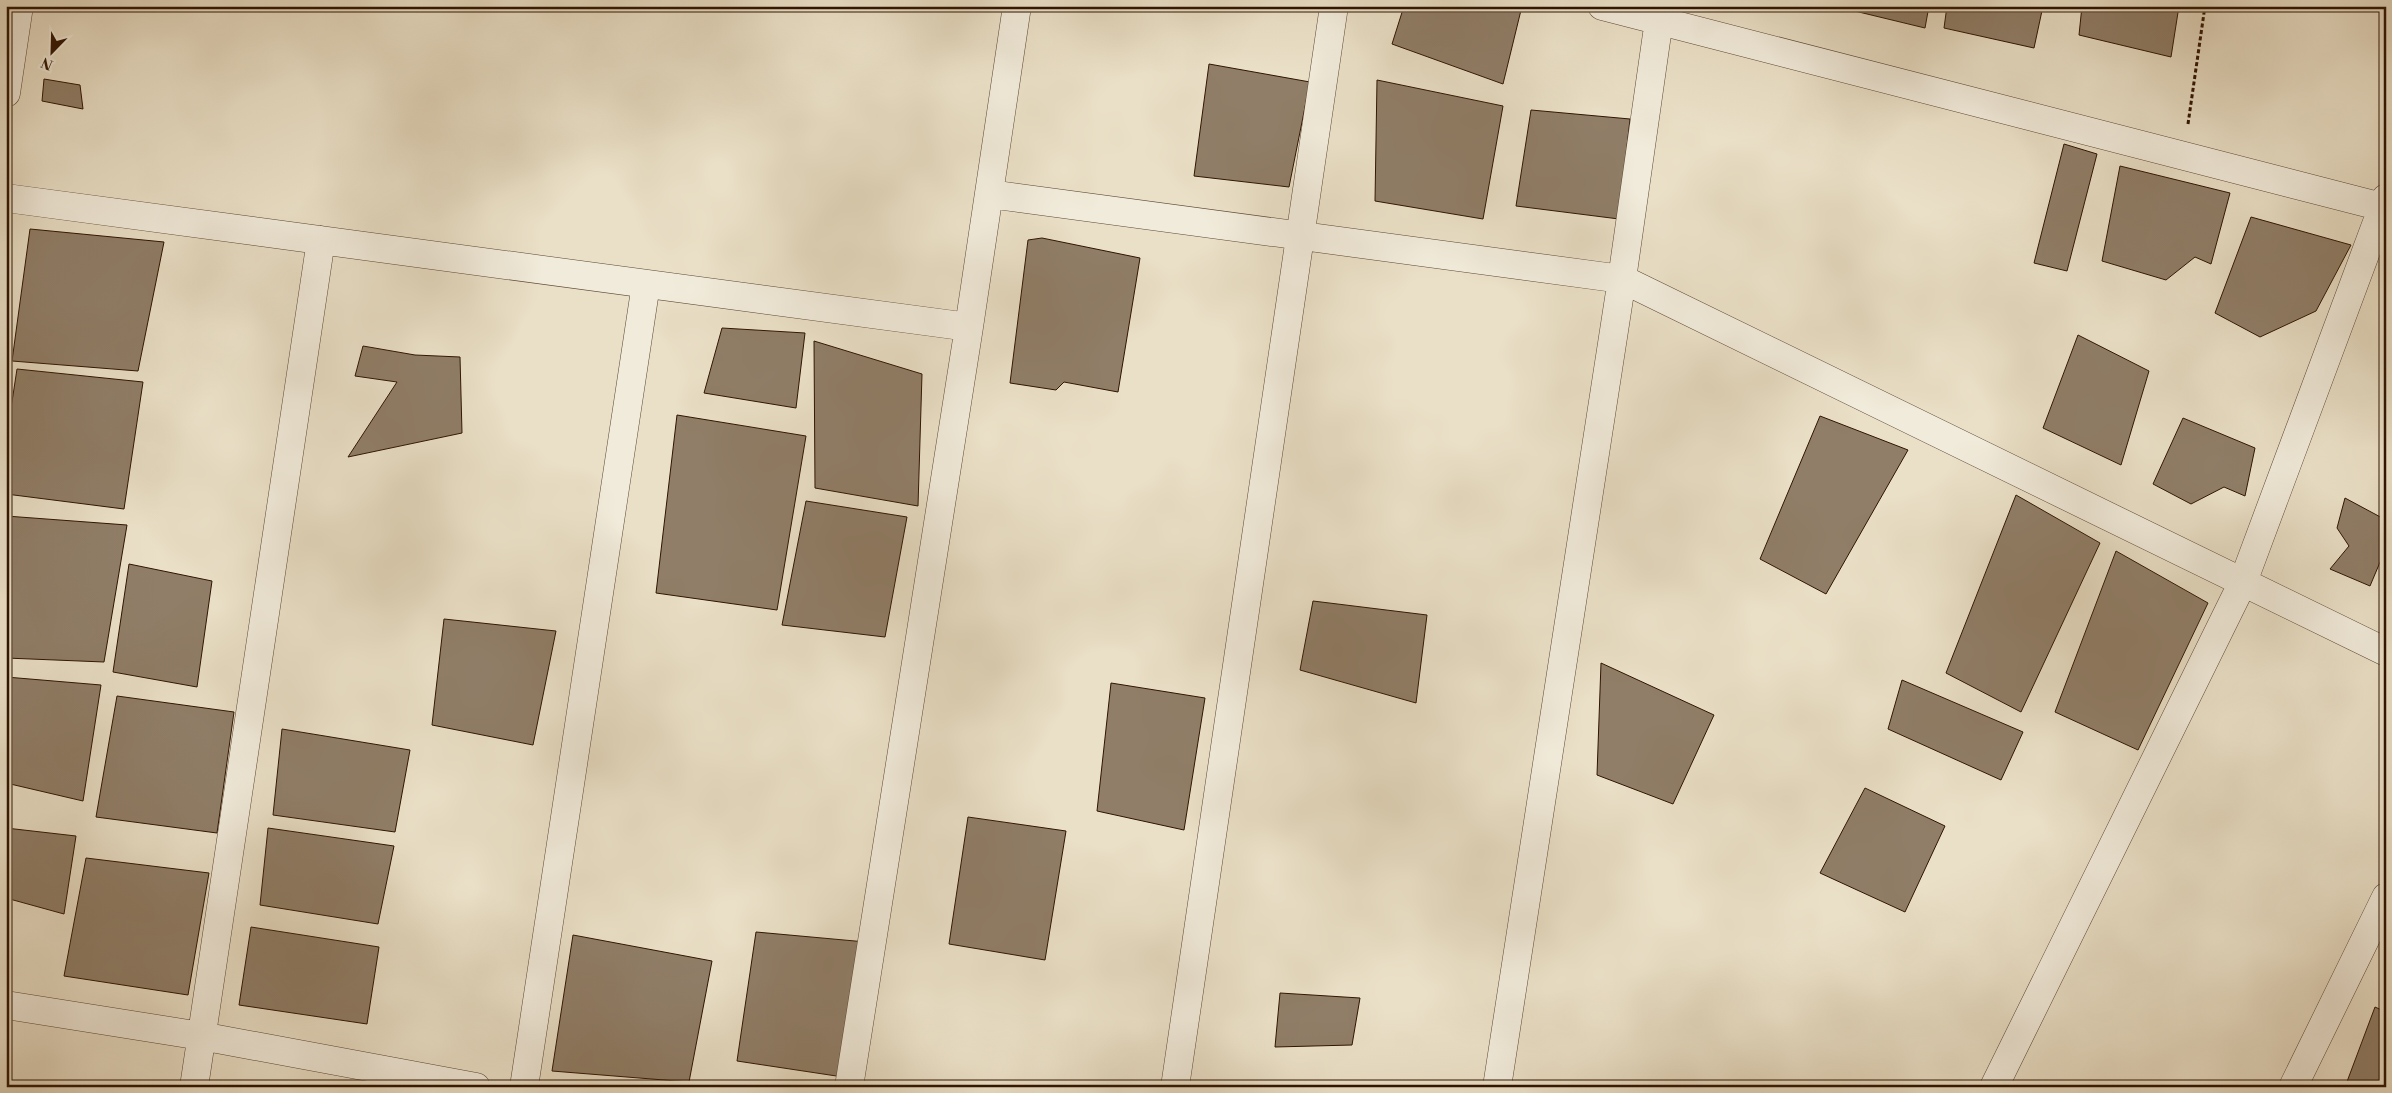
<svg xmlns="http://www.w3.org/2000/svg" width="2392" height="1093" viewBox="0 0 2392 1093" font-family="'Libre Bodoni',serif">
  <rect width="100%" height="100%" fill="#eae0c7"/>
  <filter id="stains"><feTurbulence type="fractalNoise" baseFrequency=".004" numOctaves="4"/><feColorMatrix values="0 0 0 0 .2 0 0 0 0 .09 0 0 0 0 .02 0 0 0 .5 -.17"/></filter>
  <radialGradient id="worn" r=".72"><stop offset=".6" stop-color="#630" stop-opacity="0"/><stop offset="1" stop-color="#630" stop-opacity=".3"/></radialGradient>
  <path fill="#907e68" stroke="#2f1402" d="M1404,6H1522L1503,84L1392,44Z
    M1834,6H1929L1925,28Z
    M1947,6H2043L2034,48L1944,28Z
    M2082,6H2179L2171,57L2079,35Z
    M1209,64L1310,82L1289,187L1194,176Z
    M44,79L80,85L83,109L42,101Z
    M1377,80L1503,106L1483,219L1375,201Z
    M1531,110L1630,119L1619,219L1516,206Z
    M2064,144L2097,154L2067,271L2034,263Z
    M2120,166L2230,193L2211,264L2195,257L2166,280L2102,261Z
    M2251,217L2351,245L2316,311L2260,337L2215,313Z
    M30,229L164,242L138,371L12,361Z
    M1042,238L1140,258L1118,392L1064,382L1056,390L1010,383L1028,240Z
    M722,328L805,333L796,408L704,393Z
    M2078,335L2149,371L2121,465L2043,428Z
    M814,341L922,374L918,506L815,488Z
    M363,346L415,355L460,357L462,433L348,457L397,382L355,376Z
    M17,369L143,382L124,509L6,494V441Z
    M677,415L806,436L777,610L656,593Z
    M1820,416L1908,450L1826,594L1760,559Z
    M2183,418L2255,448L2245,496L2224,487L2191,504L2153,484Z
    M2016,495L2100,543L2021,712L1946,673Z
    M2345,498L2386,520V548L2370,586L2330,569L2349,546L2337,528Z
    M806,501L907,517L885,637L782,625Z
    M6,516L127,525L104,662L6,658Z
    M2116,551L2208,603L2138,750L2055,712Z
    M129,564L212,581L197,687L113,672Z
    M1313,601L1427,615L1416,703L1300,670Z
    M444,619L556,631L533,745L432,725Z
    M1601,663L1714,715L1673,804L1597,775Z
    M6,677L101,685L83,801L6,783Z
    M1902,680L2023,732L2001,780L1888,729Z
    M1111,683L1205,698L1184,830L1097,811Z
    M117,696L234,712L217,833L96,817Z
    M282,729L410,750L395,832L273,815Z
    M1865,788L1945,826L1905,912L1820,873Z
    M968,817L1066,831L1045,960L949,944Z
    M6,828L76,836L64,914L6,898Z
    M268,828L394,846L378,924L260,905Z
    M86,858L209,873L188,995L64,976Z
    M251,927L379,947L367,1024L239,1005Z
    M756,932L866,942L843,1077L737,1061Z
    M573,935L712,961L689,1082L552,1071Z
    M1280,993L1360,998L1352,1045L1275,1047Z
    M2375,1007L2386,1012V1087H2345Z"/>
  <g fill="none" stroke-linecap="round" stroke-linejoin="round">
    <defs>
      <path id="minor" d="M1602,6L2386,208
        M6,93L19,6
        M989,194L1622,279L2386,652
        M6,198L969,327
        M6,1005L201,1036L476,1087
        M194,1087L321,240
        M524,1087L646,284
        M849,1087L969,327L1017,6
        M1175,1087L1334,6
        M1497,1087L1622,279L1661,6
        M1994,1087L2243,582L2386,198
        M2293,1087L2386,897"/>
    </defs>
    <use href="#minor" stroke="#5e4733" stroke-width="29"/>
    <path stroke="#2f1402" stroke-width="3" stroke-dasharray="4 2.5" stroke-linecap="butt" d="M2188,124L2205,6"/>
    <use href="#minor" stroke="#f1ebdb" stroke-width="28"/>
  </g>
  <rect width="2392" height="1093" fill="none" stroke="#eae0c7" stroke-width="25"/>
  <rect x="8" y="8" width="2377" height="1078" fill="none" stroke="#2f1402" stroke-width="2.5"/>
  <rect x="12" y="12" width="2367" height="1068" fill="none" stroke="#2f1402"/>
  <g transform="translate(52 52) rotate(203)" stroke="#f1ebdb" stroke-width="4" paint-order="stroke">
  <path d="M0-4L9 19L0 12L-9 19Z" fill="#2f1402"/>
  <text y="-8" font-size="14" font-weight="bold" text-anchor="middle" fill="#2f1402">N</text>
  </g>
  <rect width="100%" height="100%" filter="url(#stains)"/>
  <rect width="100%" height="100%" fill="url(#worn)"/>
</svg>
